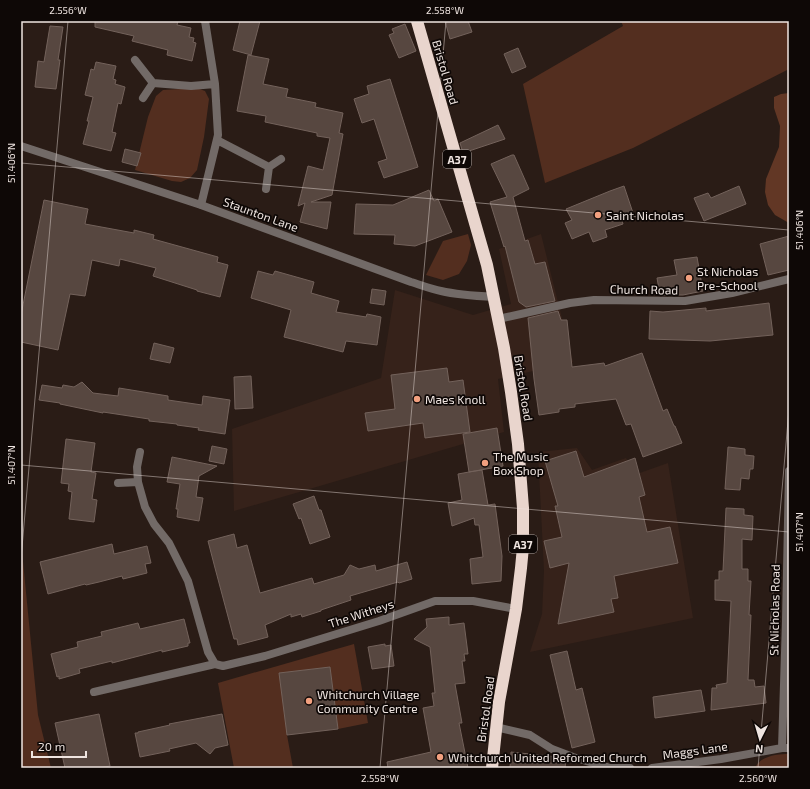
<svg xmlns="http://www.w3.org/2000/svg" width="810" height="789" viewBox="0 0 810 789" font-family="'Exo 2',sans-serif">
  <rect width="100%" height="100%" fill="#2a1c16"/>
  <path fill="#36221a" d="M541,234L573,362L498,379L504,432L234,511L232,429L381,378L395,290L473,315L511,304L499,249Z
    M577,448L592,470L626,458L634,475L668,463L693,618L530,652L542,614L544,571L538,452Z"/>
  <path fill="#532e1f" d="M621,21H789V69L633,148L545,183L523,84L623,26Z
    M197,88L205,91L209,99L204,137L197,170L190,178L181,182L172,181L135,170L148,117L156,96L163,90Z
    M468,234L471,245L467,261L459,274L443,280L426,275L443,241Z
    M21,541L38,715L51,768H21Z
    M354,644L368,723L338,729L330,667L280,673L287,735L293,768H234L218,683Z
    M789,754V768H755C760,756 777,754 789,754Z"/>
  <path fill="#623725" d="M789,93V223L775,215L768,205L765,192L766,179L779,147L780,126L774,108V97L781,94Z"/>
  <path fill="#574740" stroke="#73625b" d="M95,21H178L177,25L191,28L189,37L194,38L193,42L196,43L192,61L167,55L168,50L132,41L134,36L95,27Z
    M240,21H260L251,55L233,50Z
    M445,21H468L472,32L450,39Z
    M405,24L416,51L399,58L389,35L394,33L392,29Z
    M50,26L63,27L58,60H60L56,89L35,87L38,61L44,62Z
    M518,48L526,67L512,73L504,54Z
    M248,55L269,59L263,84L288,89L286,97L316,103L315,107L343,113L339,133L343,134L334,184L332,195L311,202H331L327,229L300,222L305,203L298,206L308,166L323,170L330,138L317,136V133L265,122L266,116L237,111Z
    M96,62L116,66L113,79L116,80L115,84L125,87L121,104L118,103L112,132L116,133L111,151L83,144L89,121H87L93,97L85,95L91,69L94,70Z
    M390,79L418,167L384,178L378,162L387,159L374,119L362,123L354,99L369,94L367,86Z
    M498,125L505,139L463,153L460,143Z
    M125,149L141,153L137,166L122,162Z
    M512,155H514L529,189L513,197L525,241L528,240L535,264L545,262L555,301L526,307L519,302L505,246L504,247L490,202L507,197L491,164Z
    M624,186L633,213L621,217L623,224L605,230L607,237L593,242L589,232L572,239L565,223L572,220L566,209L610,191Z
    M739,186L746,204L704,221L694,198L708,193L711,198Z
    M429,190L434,201L438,199L452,232L415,246L394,244L395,235L354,234L356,204L393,205Z
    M44,200L88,209L85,224L134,233V230L154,235L153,239L218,257L217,262L228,265L220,297L197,291V290L153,276L156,268L120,259L119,266L92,260L85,296L70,294L58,350L21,342V315Z
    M789,236V270L768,275L760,244Z
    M697,257L703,291L683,295H660L657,278L677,275L674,260Z
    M258,271L273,275L275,271L314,282L311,293L339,301L336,312L366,317L367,314L381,317L377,345L346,341L343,352L284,337L291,310L251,298Z
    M372,289L386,291L384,305L370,303Z
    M769,303L773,335L710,341L649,339L650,311L663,312L706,308V311Z
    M558,311L561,320H567L572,367L604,363L605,366L642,353L663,411L667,409L674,426H675L682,443L643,457L631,424L626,425L616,399L575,404V407L559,409V412L539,415L534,379L528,318Z
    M154,343L174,348L170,363L150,359Z
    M447,368L449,382L463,380L470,432L425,438L423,423L368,431L365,413L395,409L391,375Z
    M251,376L253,408L235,409L234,377Z
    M82,382L93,393L118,396L119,388L168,396V400L202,405L203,396L230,400L225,434L198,430L199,428L177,425V424L149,421V419L103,412V413L60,404V403L39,400L42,385L62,388L63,385L74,387Z
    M497,428L503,466L469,472L482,470L488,505L495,504L502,556L501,581L472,584L470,559L483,557L479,525H475L474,518L452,526L448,503L462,500L458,474L469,472L463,434Z
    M66,439L95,443L91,472L96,473L92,499L97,500L94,522L69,519L72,492L68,491L69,484L61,483Z
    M212,446L227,449L224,464L209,461Z
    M728,447L745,449V455L754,456L753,469H750L749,479L741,478L740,490L725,489Z
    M576,451L584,477L635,458L645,495L639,497L647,532L670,527L678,563L614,576L618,598L611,599L614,612L558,624L569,563L550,568L544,541L562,537L555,506H558L545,461Z
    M172,457L217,466L199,476L196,497L203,498L199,521L177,517L178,509H176L180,484L167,482Z
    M314,496L319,510H321L330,537L310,544L301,518L299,519L293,504Z
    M726,508L744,509V515L753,516L752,540L742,539V569H748V581H751L749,615H751L748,680H754L755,687L764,686L766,703L711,710L712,688H717L716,685L727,683L731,601L715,600V580H719V571H723Z
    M234,534L237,548L247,545L260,593L312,578L314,584L344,575L350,565L359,569L375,565L376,571L407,562L412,579L399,583L398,582L350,596L351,600L321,610V611L302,617L301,614L291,617V614L265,625L268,637L238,645L237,639H234L215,568L208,541Z
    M112,544L114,554L147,546L151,563L145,564L147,573L123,579L122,576L99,582L86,585L85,584L48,594L40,562Z
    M449,617V625L464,623L468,654H464L465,661H462L465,683L455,684L462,723H459L468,768H388L387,762L431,752L423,708L434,706L432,693H435L430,647L414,639L427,627L426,619Z
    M184,619L190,643H188V646L162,652V650L112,663V661L79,669L80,673L59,679V676L57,677L51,654L78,647L77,642L102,636L101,632L138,623L140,629Z
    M385,644V646L391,645L394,666L372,669L368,647Z
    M567,651L576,690L582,688L595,742L572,748L550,655Z
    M330,667L338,729L287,735L279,673Z
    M701,690L705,711L655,718L653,697Z
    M99,714L110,766L99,768H65L55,723Z
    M222,714L228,745L215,748L210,754L196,743L169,749L170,751L140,757L135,733H138V732L170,725L169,724Z
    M511,752L558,757L566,760L565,768H510Z"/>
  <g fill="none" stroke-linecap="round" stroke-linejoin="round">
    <path stroke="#726a67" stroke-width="8" d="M135,60L153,83L191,86L215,84
      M143,98L153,83
      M217,140L269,167L266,189
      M21,146L201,205L411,282C421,285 431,289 441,291C458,295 476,296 494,297
      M269,167L281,159
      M201,205L218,135L215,84L205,21
      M498,319L570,303L594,300L685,301L732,293L789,279
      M140,452L137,467L138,482L145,507L154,524L169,543L188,581L208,652L215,664L223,666L265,656L379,621L435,601H473L516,609
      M118,483L138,482
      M94,692L215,664
      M496,727L530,735L552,749L573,757L610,768H630
      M782,748L786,621L789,471
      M652,768L721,759L782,748H789"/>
    <path stroke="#e9d5cd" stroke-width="12" d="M417,21L487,265L504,348L511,392L518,444L523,508V547L521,568L516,609L499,702L492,768"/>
  </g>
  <path fill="none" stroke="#efe5e1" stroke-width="1" stroke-opacity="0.45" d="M21,163L789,230M21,465L789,532M21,559L68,21M21,767L36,768M380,768L446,21M758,768L789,409"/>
  <g fill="#f2a07f" stroke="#0e0806" stroke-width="1.5">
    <circle cx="598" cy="215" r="4"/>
    <circle cx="689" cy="278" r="4"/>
    <circle cx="417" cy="399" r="4"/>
    <circle cx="485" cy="463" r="4"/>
    <circle cx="309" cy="701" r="4"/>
    <circle cx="440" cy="757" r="4"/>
  </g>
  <g text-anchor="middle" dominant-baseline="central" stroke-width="3.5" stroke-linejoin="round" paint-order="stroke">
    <g fill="#0e0806" stroke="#aca39f" stroke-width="1">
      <rect x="443" y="150" width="28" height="18" rx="3"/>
      <rect x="509" y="535" width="28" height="18" rx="3"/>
    </g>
    <g font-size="11" font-weight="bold" fill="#efe5e1">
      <text x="457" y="159">A37</text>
      <text x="523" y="544">A37</text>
    </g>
    <g font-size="12" fill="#efe5e1" stroke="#0e0806">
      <text transform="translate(446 72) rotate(74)">Bristol Road</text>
      <text transform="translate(261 214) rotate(20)">Staunton Lane</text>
      <text transform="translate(644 289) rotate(1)">Church Road</text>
      <text transform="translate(524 388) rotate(81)">Bristol Road</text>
      <text transform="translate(774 610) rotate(-89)">St Nicholas Road</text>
      <text transform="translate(361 613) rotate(-18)">The Witheys</text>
      <text transform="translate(485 709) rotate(-82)">Bristol Road</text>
      <text transform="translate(695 750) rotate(-8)">Maggs Lane</text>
    </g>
    <g font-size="12" fill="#efe5e1" stroke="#0e0806" text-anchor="start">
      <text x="606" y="215">Saint Nicholas</text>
      <text x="697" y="271">St Nicholas<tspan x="697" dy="14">Pre-School</tspan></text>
      <text x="425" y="399">Maes Knoll</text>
      <text x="493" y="456">The Music<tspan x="493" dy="14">Box Shop</tspan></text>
      <text x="317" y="694">Whitchurch Village<tspan x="317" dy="14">Community Centre</tspan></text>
      <text x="448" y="757">Whitchurch United Reformed Church</text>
    </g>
  </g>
  <rect width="810" height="789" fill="none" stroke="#0e0806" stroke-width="44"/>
  <g transform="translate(760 739) rotate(185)" stroke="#0e0806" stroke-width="3" paint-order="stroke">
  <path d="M0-3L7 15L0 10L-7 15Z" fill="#efe5e1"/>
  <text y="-6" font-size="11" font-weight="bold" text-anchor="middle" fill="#efe5e1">N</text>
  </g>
  <path d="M32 751v6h54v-6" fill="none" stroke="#efe5e1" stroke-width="2"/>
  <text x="38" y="751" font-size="12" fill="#efe5e1" stroke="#0e0806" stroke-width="3" paint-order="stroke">20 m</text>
  <rect x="22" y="22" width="766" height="745" fill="none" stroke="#efe5e1" stroke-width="1.5"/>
  <g font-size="10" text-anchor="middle" fill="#efe5e1">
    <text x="68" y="14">2.556°W</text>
    <text x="445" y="14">2.558°W</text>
    <text transform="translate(11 163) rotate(-90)" y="4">51.406°N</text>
    <text transform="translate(799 230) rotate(-90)" y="4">51.406°N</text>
    <text transform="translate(11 465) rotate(-90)" y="4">51.407°N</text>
    <text transform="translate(799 532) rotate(-90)" y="4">51.407°N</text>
    <text x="380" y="782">2.558°W</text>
    <text x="758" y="782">2.560°W</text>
  </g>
</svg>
